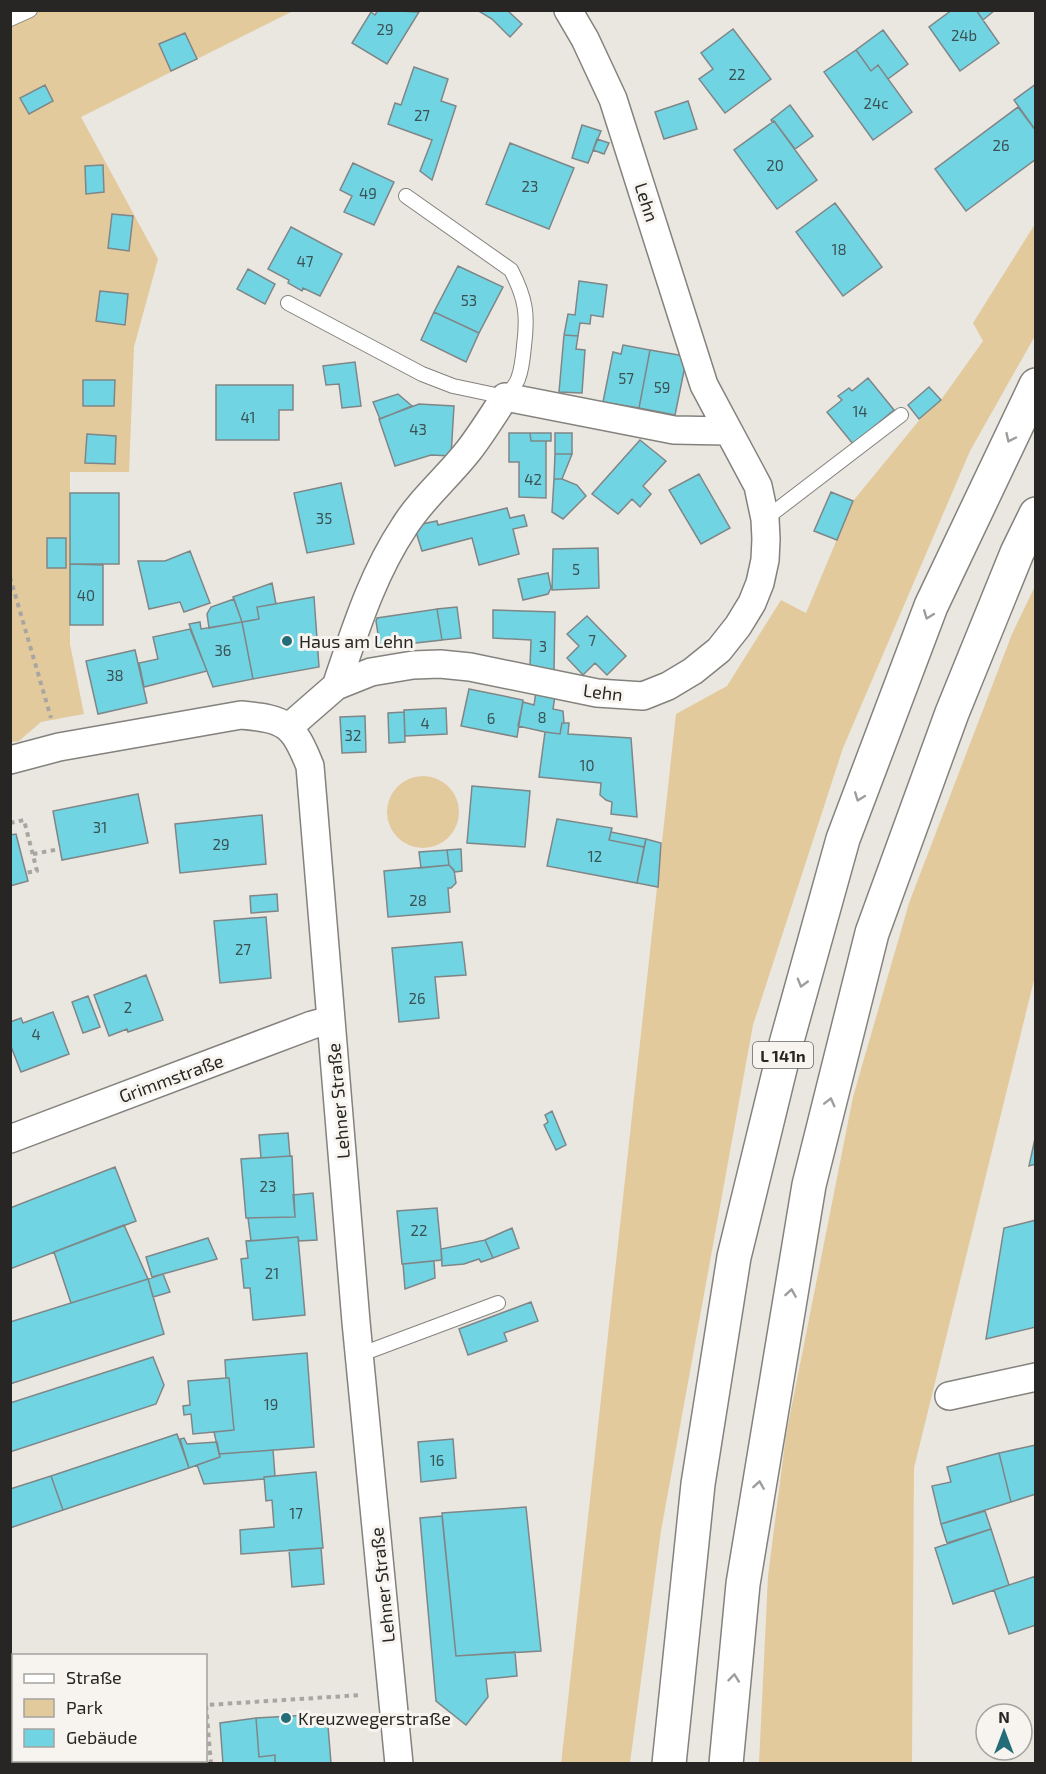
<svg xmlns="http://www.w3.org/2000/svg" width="1046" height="1774" viewBox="0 0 1046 1774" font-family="'Exo 2',sans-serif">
  <rect width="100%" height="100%" fill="#eae7e1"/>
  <path fill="#e3ca9d" d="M11,11H293L81,117L158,259L134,347L129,472H70V644L84,714L41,722L19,741L11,742Z
    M1035,224V336L970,451L843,748L753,1025L661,1531L630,1763L561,1764L676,714L727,686L781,600L806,613L853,501L921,418L941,400L983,341L973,323Z
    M1035,586V976L914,1468L912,1763H759L768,1576L786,1435L853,1097L909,903L1012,634Z
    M387 812a36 36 0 1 1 72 0a36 36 0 1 1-72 0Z"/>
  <path fill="#71d4e3" stroke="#7f8687" stroke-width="1.5" d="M378,10L419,12L387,64L352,43L371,12L375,15Z
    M477,10H507L522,24L510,37L492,19Z
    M952,10H976L999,43L960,71L929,27Z
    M976,10H995L983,20Z
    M733,29L771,79L725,113L699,79L713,69L701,53Z
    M883,30L908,64L888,79L878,65L871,71L856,50Z
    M185,33L197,59L171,71L159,44Z
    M856,50L871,71L878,65L912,112L873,140L824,72Z
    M414,67L448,79L441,101L456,106L432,180L420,171L432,140L388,124L395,103L401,105Z
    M1036,84V131L1014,100Z
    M45,85L53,101L29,114L20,98Z
    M688,101L697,129L664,139L655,112Z
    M790,105L813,136L795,149L774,121L772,122L771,120Z
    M1018,107L1036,131V159L966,211L935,169Z
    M774,121L817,180L777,209L734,150Z
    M582,125L601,131L588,163L572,158Z
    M597,139L609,143L604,154L593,150Z
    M510,143L574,168L549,229L486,204Z
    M353,163L394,182L374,225L344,212L352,196L340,190Z
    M103,165L104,192L86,194L85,166Z
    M835,203L882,267L843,296L796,232Z
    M112,214L133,216L129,251L108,248Z
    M291,227L342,254L320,296L303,288L302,291L288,283L289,280L268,269Z
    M458,266L503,287L479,333L434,312Z
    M248,269L275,284L265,304L237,289Z
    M579,281L607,285L603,317L591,315L590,324L580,323L578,336L564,335L568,314L575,315Z
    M100,291L128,294L125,325L96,321Z
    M434,312L479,333L466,362L421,340Z
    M564,335L578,336L576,349L585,350L582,393L559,392Z
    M623,345L650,350L639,408L603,402L613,352L621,354Z
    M650,350L684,356L685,366L675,415L639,408Z
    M355,362L361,406L342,408L339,384L326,385L323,366Z
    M868,378L894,410L853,444L827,412L842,400L838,396L849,388L852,391Z
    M83,380H115L114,406H83Z
    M216,385H293V410H279V440H216Z
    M929,387L941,400L919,419L908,405Z
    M398,394L412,406L380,419L373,402Z
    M419,404L454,406L451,456L431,455L395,466L379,419Z
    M509,433H530L531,441H546V498L519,497V462H509Z
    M530,433H551V441H531Z
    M555,433H572V454H555Z
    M87,434L116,436L115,464L85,463Z
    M640,440L666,461L643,486L651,494L640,507L632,499L618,514L592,494Z
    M555,454H572L562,479H554Z
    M699,474L730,528L701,544L669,490Z
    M554,479H562L577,485L586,496L563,519L552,512Z
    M341,483L354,544L307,553L294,493Z
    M831,492L853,501L837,540L814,531Z
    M70,493H119V564H70Z
    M507,508L510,518L524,515L527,526L513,529L519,554L479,565L472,538L422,551L416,532L422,524L437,521L438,525Z
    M47,538H66V568H47Z
    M598,548L599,588L552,590L553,549Z
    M190,551L210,603L184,612L180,602L149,609L138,561H165Z
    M70,564L103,565V625H70Z
    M548,573L551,588L548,594L523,600L518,579Z
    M272,583L276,604L257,607L259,619L242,622L233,597Z
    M314,597L319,667L253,679L242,622L259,619L257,607Z
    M234,599L242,622L209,628L207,614L211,607Z
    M457,607L461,638L442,640L437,609Z
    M437,609L442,640L380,647L376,621L377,618Z
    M493,610L555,612L554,671L530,666L531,640L493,638Z
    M587,616L626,656L607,675L595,663L583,675L567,658L579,646L567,634Z
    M200,622L201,629L242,622L253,679L213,687L189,624Z
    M190,629L207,671L144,687L139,663L158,659L153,637Z
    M135,650L147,703L98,714L86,661Z
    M469,689L523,700L517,737L461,726Z
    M536,692L555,696L553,709L563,711L564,723H562L560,734L545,732L518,726L523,702L534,705Z
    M446,708L447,734L405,736L404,710Z
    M404,712L405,742L389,743L388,713Z
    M365,716L366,752L342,753L340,717Z
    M562,723H569L568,734L631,738L637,817L611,814L612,802L606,800L600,795L601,783L539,777L545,732L560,734Z
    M472,786L530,791L525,847L467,843Z
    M138,794L148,843L62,860L53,811Z
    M262,815L266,864L180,873L175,824Z
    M557,819L612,828L609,840L644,847L637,883L547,866Z
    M611,832L646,839L644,847L609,840Z
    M16,834L28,881L10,886V835Z
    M646,839L661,843L658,887L637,883Z
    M461,849L462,871L455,872L449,865L447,850Z
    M447,850L449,865L421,868L419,852Z
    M449,865L454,870L456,883L451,888H448L450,912L388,917L384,871Z
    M277,894L278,911L251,913L250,896Z
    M266,917L271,978L220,983L214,921Z
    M462,942L466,975L435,977L439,1018L399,1022L392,948Z
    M146,975L163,1020L128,1032L127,1029L109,1036L94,995Z
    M88,996L100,1027L83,1033L72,1002Z
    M53,1012L69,1054L21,1072L10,1044V1022L21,1018L23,1023Z
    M552,1111L566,1145L556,1150L544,1125L548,1122L545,1115Z
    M288,1133L290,1156L261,1158L259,1135Z
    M1036,1134V1164L1029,1166Z
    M292,1156L295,1217L246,1218L241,1159Z
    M115,1167L136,1221L10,1269V1208Z
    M313,1193L317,1240L299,1241L298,1237L251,1241L248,1218L295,1217L293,1195Z
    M437,1208L442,1260L402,1264L397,1211Z
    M1036,1220V1327L986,1339L1004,1228Z
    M124,1225L148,1279L71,1303L54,1252Z
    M512,1228L519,1248L493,1258L485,1240Z
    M298,1237L305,1315L253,1320L250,1288H244L241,1259L248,1258L246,1241Z
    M208,1238L217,1259L152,1277L146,1257Z
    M485,1240L493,1258L481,1262L479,1259L464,1264L442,1266L441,1249Z
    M434,1261L435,1278L405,1289L403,1264Z
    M163,1274L170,1292L153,1297L148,1279Z
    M148,1279L164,1334L10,1384V1322Z
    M531,1302L538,1321L504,1333L507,1341L468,1355L459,1329Z
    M307,1353L314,1447L219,1454L214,1432L234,1430L229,1378H226L225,1360Z
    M153,1357L164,1385L156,1404L10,1452V1403Z
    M226,1378H229L234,1430L193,1434L191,1414L184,1415L183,1406L190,1405L188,1381Z
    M177,1434L189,1468L63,1510L51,1476Z
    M184,1438L187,1444L217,1442L220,1457L189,1468L180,1439Z
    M453,1439L456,1478L421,1482L418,1442Z
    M1036,1445V1494L1011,1502L999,1453Z
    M273,1450L275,1476L264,1477V1479L204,1484L197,1465L220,1457L219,1454Z
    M999,1453L1011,1502L941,1524L932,1486L951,1482L947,1467Z
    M316,1472L323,1548L241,1554L240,1530L274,1527L272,1500L266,1501L264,1477Z
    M51,1476L63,1510L10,1528V1489Z
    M526,1507L541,1651L456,1656L442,1513Z
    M985,1511L991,1529L947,1543L941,1524Z
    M442,1516L456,1656L515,1652L517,1676L486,1679L488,1697L466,1725L436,1701L420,1518Z
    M991,1529L1009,1585L953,1604L935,1548Z
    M321,1548L324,1584L292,1587L289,1550Z
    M1036,1576V1625L1009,1634L994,1590Z
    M327,1714L331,1763L333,1764H275V1755L259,1757L256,1718Z
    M256,1718L259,1757L275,1755V1764H223L220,1723Z
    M56,1760H80L81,1764H47Z"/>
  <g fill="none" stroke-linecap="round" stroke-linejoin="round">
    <defs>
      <path id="lane" d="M10,19L30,10
        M288,303L422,374L453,386L505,397C509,392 516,385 518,379C522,369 523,357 524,346C528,315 526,299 511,270L406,196
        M765,519L901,415
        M359,1355L498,1303"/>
      <path id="street" d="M336,686C355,631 372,575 404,527C422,498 448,477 469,450C482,433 493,415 505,397L674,430L727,431
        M289,727L336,686L371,672L413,665L440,664L470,667L597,693L643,696L668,686L693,671L719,650L738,626L752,603L760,583L765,560L766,539L765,519L758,486L704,385L613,99L585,39L568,10
        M10,760L59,747L241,715C286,719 293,724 310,766L356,1322L399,1764
        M10,1139L312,1025L331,1020
        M949,1396L1036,1377"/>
      <path id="highway" d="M669,1764L698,1484L734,1257L786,1044L843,839L931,606L1036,385
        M726,1764L743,1584L809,1185L872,933L952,713L1017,553L1036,514"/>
    </defs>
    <use href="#lane" stroke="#84827d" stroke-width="16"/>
    <use href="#street" stroke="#84827d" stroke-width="30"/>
    <use href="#highway" stroke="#84827d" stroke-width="36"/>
    <path stroke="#a9a6a2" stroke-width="4" stroke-dasharray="4.5 4.5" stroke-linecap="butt" d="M10,577L51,718
      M10,823L24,820L37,871L25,873
      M33,854L60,849
      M211,1764L206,1705L362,1695"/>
    <use href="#lane" stroke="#fff" stroke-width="14"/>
    <use href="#street" stroke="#fff" stroke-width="27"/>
    <use href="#highway" stroke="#fff" stroke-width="33"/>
  </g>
  <defs><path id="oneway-chevron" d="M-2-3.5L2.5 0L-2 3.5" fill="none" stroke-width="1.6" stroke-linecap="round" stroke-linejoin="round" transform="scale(1.5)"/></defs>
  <g stroke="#9e9d9c">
    <use href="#oneway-chevron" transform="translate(1010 438) rotate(115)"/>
    <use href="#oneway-chevron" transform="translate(928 615) rotate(111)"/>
    <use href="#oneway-chevron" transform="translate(859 797) rotate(111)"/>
    <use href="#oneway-chevron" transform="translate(802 983) rotate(106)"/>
    <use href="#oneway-chevron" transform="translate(830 1102) rotate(-76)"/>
    <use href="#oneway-chevron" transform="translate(791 1293) rotate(-81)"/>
    <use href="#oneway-chevron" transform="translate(759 1485) rotate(-81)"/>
    <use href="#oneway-chevron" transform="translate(734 1678) rotate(-84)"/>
  </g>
  <g fill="#246d78" stroke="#f7f4ef" stroke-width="2">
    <circle cx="287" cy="641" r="6"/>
    <circle cx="286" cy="1718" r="6"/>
  </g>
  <g text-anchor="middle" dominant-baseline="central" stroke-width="6" stroke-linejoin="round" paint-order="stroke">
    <g font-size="15" fill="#3a5254">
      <text x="385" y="29">29</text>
      <text x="964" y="35">24b</text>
      <text x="737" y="74">22</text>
      <text x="876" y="103">24c</text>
      <text x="422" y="115">27</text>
      <text x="1001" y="145">26</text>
      <text x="775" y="165">20</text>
      <text x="530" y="186">23</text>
      <text x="368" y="193">49</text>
      <text x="839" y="249">18</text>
      <text x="305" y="261">47</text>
      <text x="469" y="300">53</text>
      <text x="626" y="378">57</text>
      <text x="662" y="387">59</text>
      <text x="860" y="411">14</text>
      <text x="248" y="417">41</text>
      <text x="418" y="429">43</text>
      <text x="533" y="479">42</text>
      <text x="324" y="518">35</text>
      <text x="576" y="569">5</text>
      <text x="86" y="595">40</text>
      <text x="592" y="640">7</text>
      <text x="543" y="646">3</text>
      <text x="223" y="650">36</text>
      <text x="115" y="675">38</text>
      <text x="542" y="717">8</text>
      <text x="491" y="718">6</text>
      <text x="425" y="723">4</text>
      <text x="353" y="735">32</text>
      <text x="587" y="765">10</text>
      <text x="100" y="827">31</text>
      <text x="221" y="844">29</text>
      <text x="595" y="856">12</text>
      <text x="418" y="900">28</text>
      <text x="243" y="949">27</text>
      <text x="417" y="998">26</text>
      <text x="128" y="1007">2</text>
      <text x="36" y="1034">4</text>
      <text x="268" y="1186">23</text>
      <text x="419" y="1230">22</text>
      <text x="272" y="1273">21</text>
      <text x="271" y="1404">19</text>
      <text x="437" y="1460">16</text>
      <text x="296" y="1513">17</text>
    </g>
    <rect fill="#f7f4ef" stroke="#656461" stroke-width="1.5" x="753" y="1042" width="60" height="26" rx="4.5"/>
    <g font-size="16" font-weight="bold" fill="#272624">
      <text x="783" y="1055">L 141n</text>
    </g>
    <g font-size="18" fill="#272624" stroke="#f7f4ef">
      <text transform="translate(647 202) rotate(72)">Lehn</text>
      <text transform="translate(603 692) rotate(7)">Lehn</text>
      <text transform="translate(171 1078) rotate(-20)">Grimmstraße</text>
      <text transform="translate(338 1101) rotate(-95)">Lehner Straße</text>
      <text transform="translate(382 1585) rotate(-96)">Lehner Straße</text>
    </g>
    <g font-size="18" fill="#272624" stroke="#f7f4ef" text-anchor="start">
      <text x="299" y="641">Haus am Lehn</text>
      <text x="298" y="1718">Kreuzwegerstraße</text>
    </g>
  </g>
  <rect width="1046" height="1774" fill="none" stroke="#272624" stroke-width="24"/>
  <rect x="12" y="1654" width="195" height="108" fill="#f7f4ef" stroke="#a4a29e" stroke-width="1.5"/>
  <rect x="24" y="1674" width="30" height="9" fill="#ffffff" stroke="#a4a29e" stroke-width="1.5"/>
  <text x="66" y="1684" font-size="18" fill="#272624">Straße</text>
  <rect x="24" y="1699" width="30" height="18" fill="#e3ca9d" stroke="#a4a29e" stroke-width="1.5"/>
  <text x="66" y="1714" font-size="18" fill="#272624">Park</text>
  <rect x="24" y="1729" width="30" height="18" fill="#71d4e3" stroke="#a4a29e" stroke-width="1.5"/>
  <text x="66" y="1744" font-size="18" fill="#272624">Gebäude</text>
  <g transform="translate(1004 1732)"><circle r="28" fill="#f7f4ef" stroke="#a4a29e" stroke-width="1.5"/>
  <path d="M0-4.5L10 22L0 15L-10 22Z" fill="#246d78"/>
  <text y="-9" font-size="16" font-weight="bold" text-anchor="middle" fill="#272624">N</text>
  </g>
</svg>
